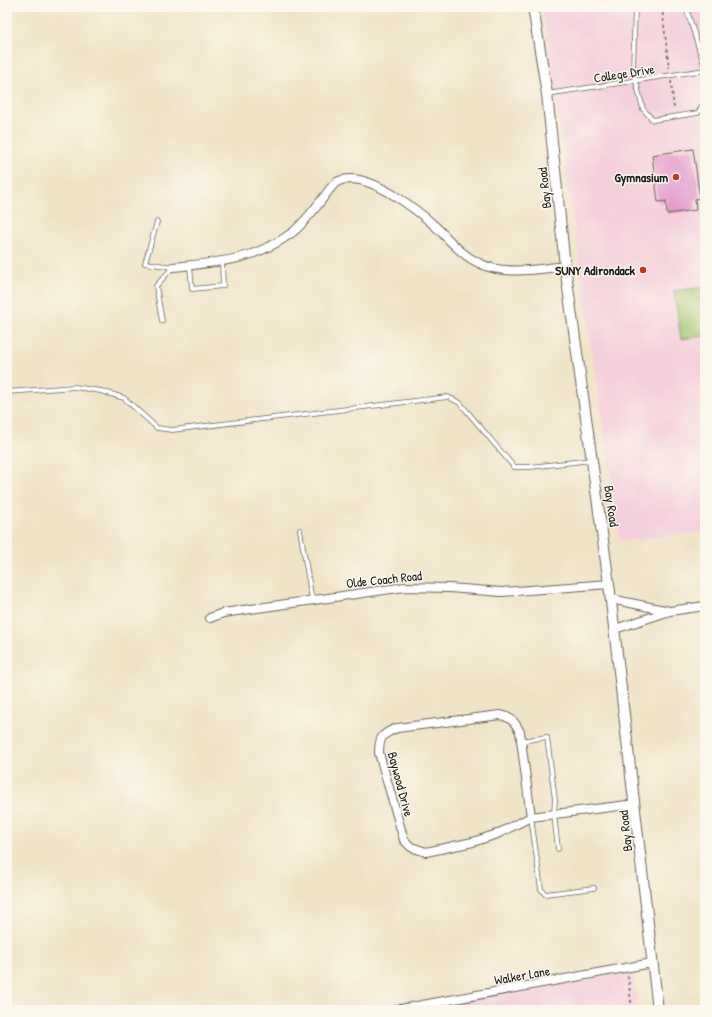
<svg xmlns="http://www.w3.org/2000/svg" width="712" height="1017" viewBox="0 0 712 1017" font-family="'Patrick Hand',sans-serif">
  <rect width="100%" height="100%" fill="#fbf7ec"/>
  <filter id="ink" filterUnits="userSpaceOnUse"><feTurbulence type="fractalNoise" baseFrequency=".025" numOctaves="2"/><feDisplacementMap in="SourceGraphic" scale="8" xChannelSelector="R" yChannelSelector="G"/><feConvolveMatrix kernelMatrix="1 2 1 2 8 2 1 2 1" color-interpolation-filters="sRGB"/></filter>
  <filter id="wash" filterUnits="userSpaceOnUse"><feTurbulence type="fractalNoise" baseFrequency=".012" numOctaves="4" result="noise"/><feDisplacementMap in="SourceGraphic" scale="16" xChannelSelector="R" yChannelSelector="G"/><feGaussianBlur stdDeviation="0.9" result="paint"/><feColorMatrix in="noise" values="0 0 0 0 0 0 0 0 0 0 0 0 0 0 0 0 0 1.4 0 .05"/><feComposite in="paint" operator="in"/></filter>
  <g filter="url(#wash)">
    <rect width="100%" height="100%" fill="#f0e4c7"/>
    <path fill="#f4cfdc" d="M542,7H705V532L620,541Z
      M633,971L638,1010H402Z"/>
    <path fill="#a6c871" stroke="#617246" d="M705,287V336L681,339L674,291Z"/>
    <g id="blocks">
      <path fill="#e49cce" d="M693,149L700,198L695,199L696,210L667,214L666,201L658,202L652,155Z"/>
    </g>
  </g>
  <g filter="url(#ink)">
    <use href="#blocks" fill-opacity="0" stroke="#666258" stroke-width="1"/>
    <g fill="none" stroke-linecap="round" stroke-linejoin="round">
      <defs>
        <path id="service" d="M635,7L633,70L643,109L653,120L698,113L705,101
          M686,7L705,68
          M547,94L705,70
          M157,222L145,263L173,267
          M190,266L192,289L223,286L222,262
          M162,321L156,286L173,267
          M7,392L75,387L101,391L124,398L157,428L172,430L448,397L460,403L514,467H530L592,460
          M300,530L312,600
          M521,741L547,737L555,800L554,814L558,849
          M531,817L541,889L545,894L594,888"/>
        <path id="minor" d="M173,267C220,262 254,261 293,232C305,222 314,210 323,198C327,193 332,185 337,182C342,179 347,179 352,179C378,180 416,209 435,226C449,239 461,255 479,263C503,276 539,269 565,266
          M611,599L669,611
          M210,618L223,613L405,587L449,588L502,592L609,584
          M615,629L670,611L705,606
          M531,817L520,732C515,722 511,717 500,715L397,728C382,734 379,737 379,753L404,840L411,847L426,852L473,842L497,834L531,817L635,804
          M395,1010L652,963"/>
        <path id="tertiary" d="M533,7L547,94L565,266L609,584L658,1010"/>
      </defs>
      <use href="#service" stroke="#666258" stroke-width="5.5"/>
      <use href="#minor" stroke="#666258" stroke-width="10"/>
      <use href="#tertiary" stroke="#666258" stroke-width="12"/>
      <path stroke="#666258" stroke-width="1.5" stroke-dasharray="3 3" stroke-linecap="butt" d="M662,7L669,68
        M700,7L705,25
        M671,81L674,109
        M628,976L632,1010"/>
      <use href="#service" stroke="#fff" stroke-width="4"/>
      <use href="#minor" stroke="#fff" stroke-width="8"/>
      <use href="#tertiary" stroke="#fff" stroke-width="10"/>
    </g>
  </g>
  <g fill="#c8321e" stroke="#fbf7ec" stroke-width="1.5">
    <circle cx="676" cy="177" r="4"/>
    <circle cx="643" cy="270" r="4"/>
  </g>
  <g text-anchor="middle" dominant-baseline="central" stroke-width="3" stroke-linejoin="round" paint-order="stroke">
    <g font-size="13" fill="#1c1c1c" stroke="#fbf7ec">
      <text transform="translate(624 73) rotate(-9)">College Drive</text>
      <text transform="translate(544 188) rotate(-96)">Bay Road</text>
      <text transform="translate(612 506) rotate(82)">Bay Road</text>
      <text transform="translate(384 579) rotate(-6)">Olde Coach Road</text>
      <text transform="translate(401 784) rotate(75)">Baywood Drive</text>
      <text transform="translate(625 831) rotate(-96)">Bay Road</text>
      <text transform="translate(522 975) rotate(-10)">Walker Lane</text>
    </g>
    <g font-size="13" font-weight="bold" fill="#1c1c1c" stroke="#fbf7ec" text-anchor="end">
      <text x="668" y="177">Gymnasium</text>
      <text x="635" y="270">SUNY Adirondack</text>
    </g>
  </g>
  <rect width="712" height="1017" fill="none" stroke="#fbf7ec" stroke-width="24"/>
</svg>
